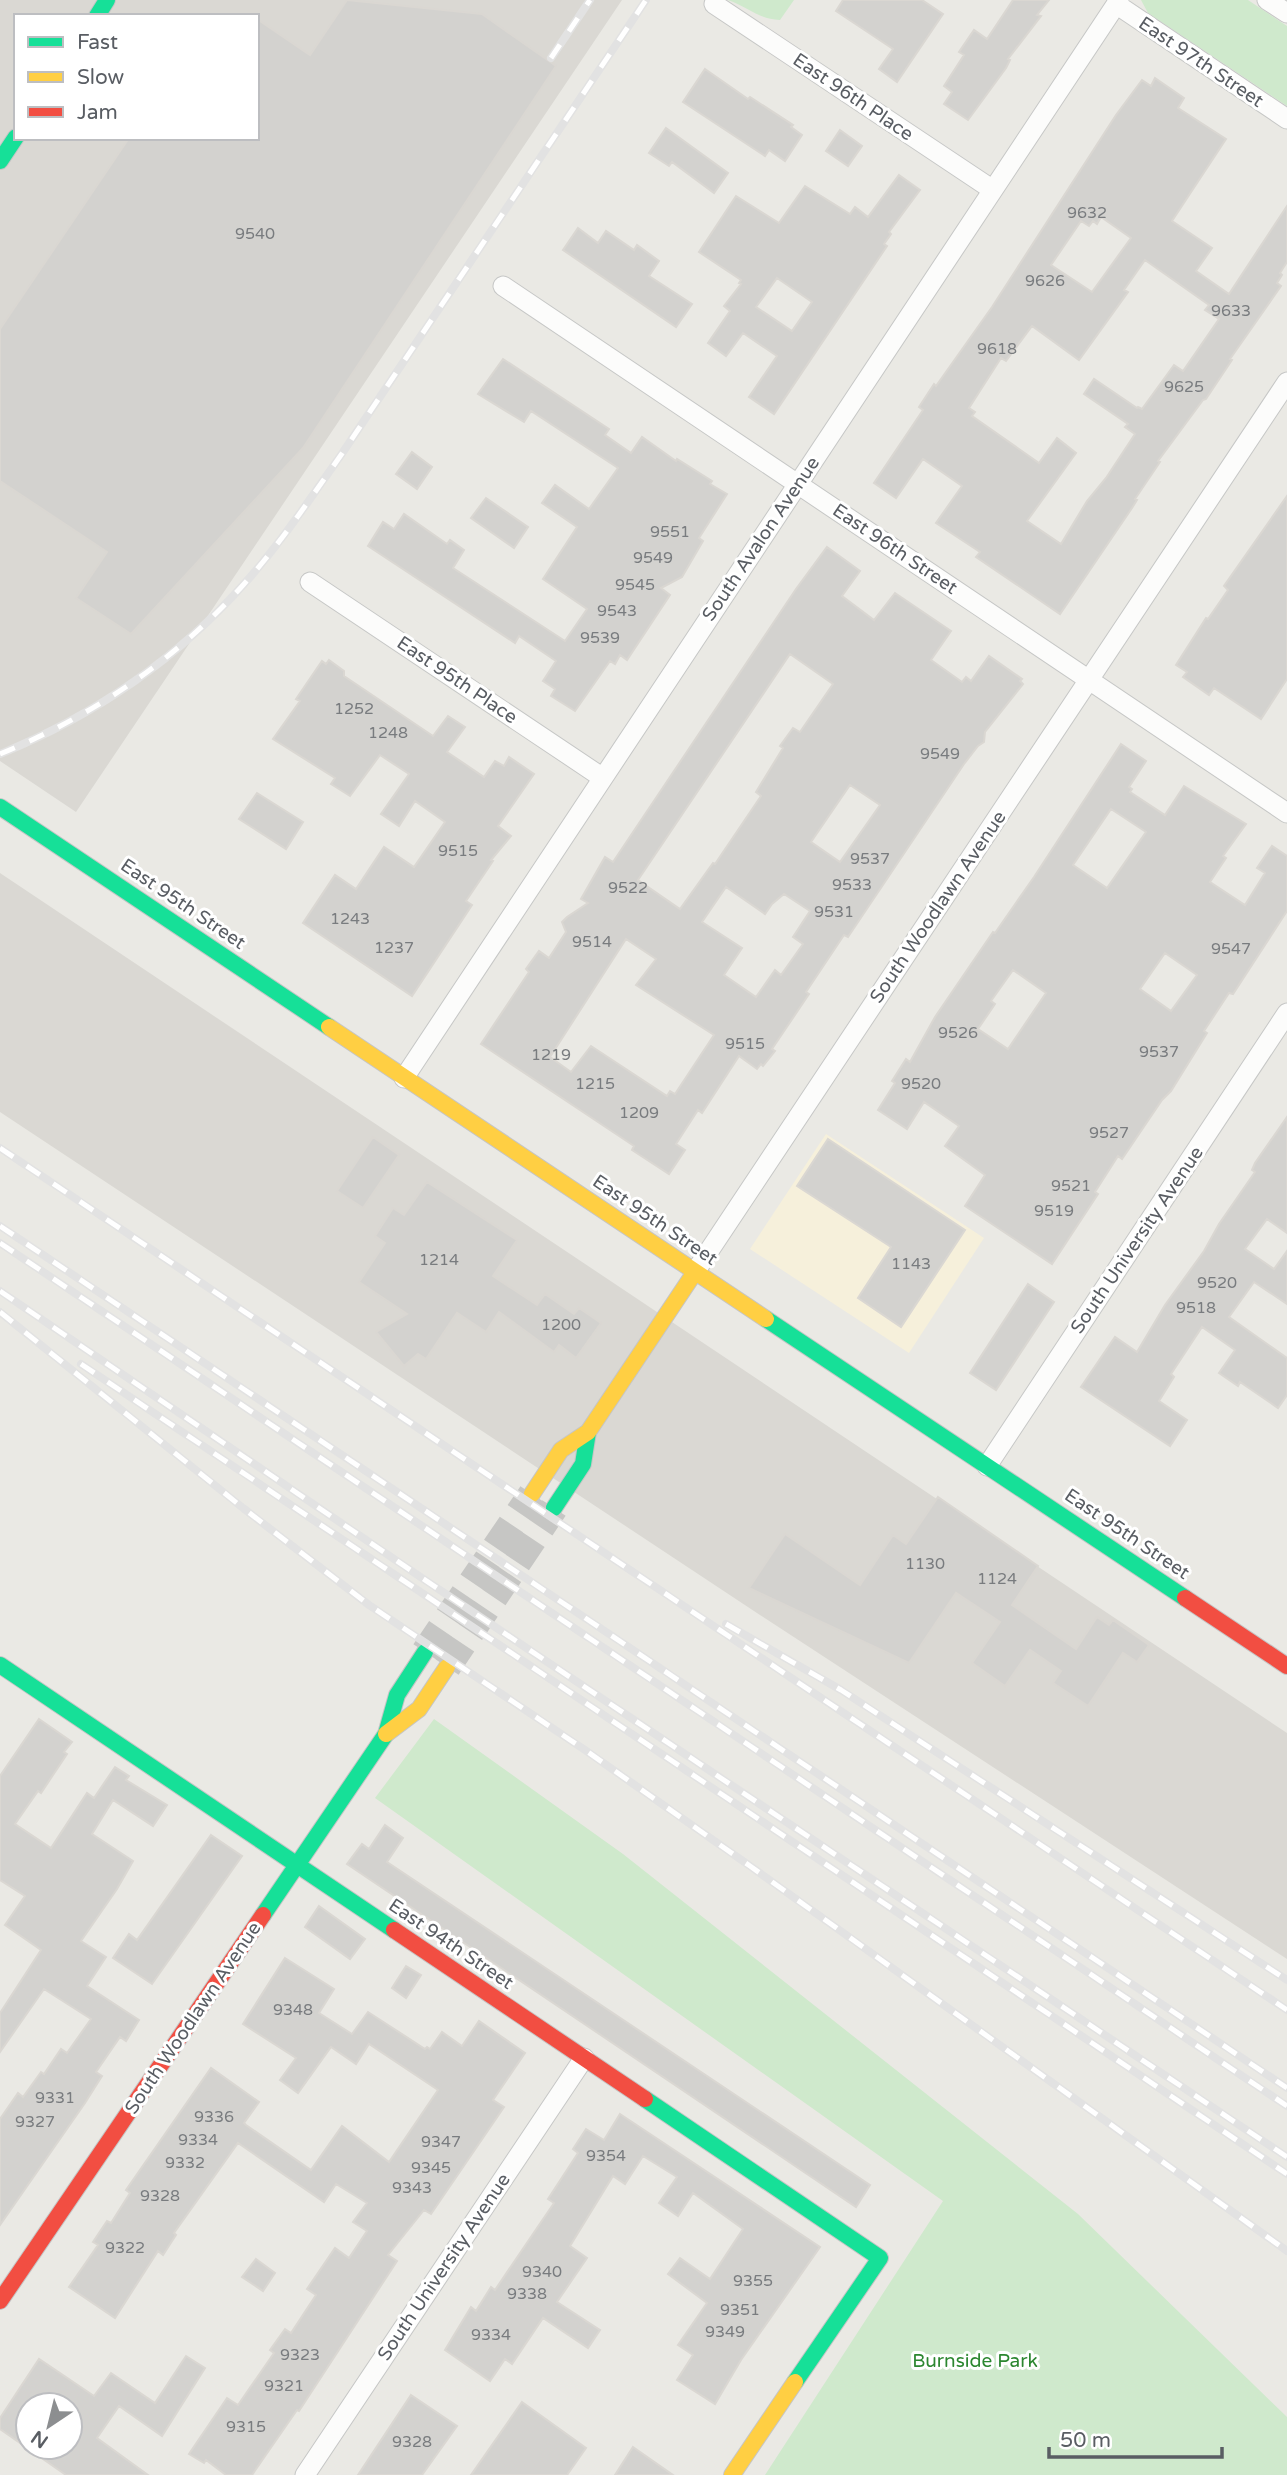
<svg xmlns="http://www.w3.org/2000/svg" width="1287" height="2475" viewBox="0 0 1287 2475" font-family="'Varela Round',sans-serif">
  <rect width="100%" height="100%" fill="#eae9e4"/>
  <path fill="#f6f0db" d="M826,1134L984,1238L909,1353L750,1249Z"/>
  <path fill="#dad8d3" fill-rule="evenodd" d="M0,0H622L76,812L0,761ZM16,16H257V138H16Z
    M0,873L1287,1733V1959L760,1615L0,1112Z"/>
  <path fill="#cfe9cc" d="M728,0H794L780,20C758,19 748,7 728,0Z
    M1141,0H1248L1287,26V106L1148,13Z
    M434,1719L623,1854L1078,2214L1287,2417V2475H765L943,2201L375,1798Z"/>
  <path fill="#d3d2cf" stroke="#dad7d2" stroke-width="2" fill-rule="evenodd" d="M347,0L482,14L556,66L303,448L131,634L76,598L107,552L0,481V329L129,138H257V19L310,55Z
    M843,0H922L943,14L897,82L879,69L893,49L836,11Z
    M1013,0H1049L1037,15L1041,16L1008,59L1010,60L1006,68L968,120L944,104L952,92L944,86L964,55L959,52L974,30L987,39Z
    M705,69L748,99L750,97L793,125L791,127L802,135L785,161L769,150L765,156L683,102Z
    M1155,78L1184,98L1178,108L1226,139L1172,221L1212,248L1196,271L1229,294L1287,206V262L1280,273L1282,275L1277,283L1281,286L1230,359L1232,360L1206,399L1203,400L1158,461L1160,462L1135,499L1137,500L1132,508L1060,614L976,557L980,552L936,523L962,486L923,459L896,498L874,483L923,410L919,407L934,384L936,386L992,307L1116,115L1142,80L1151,86ZM1101,217L1131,238L1092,292L1051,265L1081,221L1089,226L1093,221L1097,224ZM1145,260L1209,305L1205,310L1219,319L1183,371L1174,365L1142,409L1138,407L1137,408L1094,379L1084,394L1128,424L1125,427L1135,434L1106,478L1087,501L1061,544L1027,521L1076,453L1057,438L1039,463L972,416L975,412L969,408L1001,358L1006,361L1032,326L1079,360L1128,292L1124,290Z
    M666,128L728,173L714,193L672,162L669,166L649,153Z
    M840,130L862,146L848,166L826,151Z
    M899,175L920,190L889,232L891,234L884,244L887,246L774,414L749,397L777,356L743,333L726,356L708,343L730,311L724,306L741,284L739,283L741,280L699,252L736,196L779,223L805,186L850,214L855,207L868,217ZM777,278L812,302L792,331L756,307Z
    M578,228L598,243L606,231L634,250L637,245L659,261L649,276L692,304L676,327L563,250Z
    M503,359L609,429L605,435L631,453L642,437L676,461L677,459L712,481L710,484L727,494L699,538L703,541L682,577L661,588L670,595L627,660L620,655L615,664L610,661L575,711L551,696L555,689L543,681L556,661L519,636L515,643L368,546L383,522L394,529L404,514L447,544L450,540L464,550L453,568L565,641L587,609L543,579L577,527L542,503L555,485L589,509L618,468L531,411L524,422L478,394Z
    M412,452L432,467L417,489L396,474Z
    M1287,496V679L1261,719L1214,688L1209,695L1183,677L1187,672L1176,665L1206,618L1208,619L1228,590L1224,586Z
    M486,498L528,527L514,548L471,518Z
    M827,547L860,571L842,596L874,620L895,593L951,631L931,660L962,682L966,677L971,681L989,656L1022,679L1020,681L1023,684L985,732L984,742L978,746L964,764L848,937L844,935L806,992L809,994L772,1049L775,1051L763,1066L761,1064L757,1069L739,1056L702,1113L698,1110L676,1144L685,1150L669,1174L632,1150L634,1146L481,1044L529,972L526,969L539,951L549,958L566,932L562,922L567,917L588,903L581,899L605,857L613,862L796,589ZM790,654L833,684L800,732L793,728L780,746L783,748L756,792L761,796L715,864L713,863L680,909L638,880ZM850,785L880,805L840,862L811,842ZM726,887L765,914L772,904L784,894L810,911L793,937L803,944L781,975L775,970L756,997L724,975L742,948L702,922ZM626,939L656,959L636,985L714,1035L675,1094L670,1091L667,1096L591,1046L571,1072L550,1057Z
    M329,660L344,671V676L433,736L448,716L465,727L447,752L484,777L495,761L504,766L509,757L534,774L498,826L511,836L491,860L493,861L466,901L472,905L412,996L303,923L335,875L356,889L384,847L414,867L445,822L415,801L399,826L381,814L409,774L380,755L350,796L331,784L335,778L273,739L300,701L296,699L322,661L326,664Z
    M1121,744L1146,761L1129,787L1132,789L1130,792L1165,815L1184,786L1246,824L1223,856L1226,858L1210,882L1245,905L1265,873L1257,868L1272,846L1287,856V911L1233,994L1229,993L1204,1031L1207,1033L1171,1091L1162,1100L1122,1159L1118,1156L1095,1192L1098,1194L1052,1264L965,1206L985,1175L945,1146L959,1126L924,1102L907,1129L878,1110L895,1083L892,1081L906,1059L910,1062L935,1017L993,932L995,933L1034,877ZM1111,809L1146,832L1107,888L1073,865ZM1165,953L1197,975L1171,1011L1140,989ZM1013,970L1046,993L1008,1049L978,1029L995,1004L991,1001Z
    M257,793L303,822L286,849L239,819Z
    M1287,1117V1233L1267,1219L1245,1249L1274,1269L1287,1251V1304L1254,1282L1229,1317L1287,1358V1395L1278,1408L1240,1382L1238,1386L1219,1373L1235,1350L1202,1327L1171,1374L1174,1377L1159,1401L1187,1420L1170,1446L1081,1387L1115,1337L1137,1352L1165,1305L1204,1251L1219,1224L1255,1172L1252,1170L1255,1163Z
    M373,1137L399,1155L363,1208L337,1191Z
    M828,1139L965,1230L901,1327L858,1298L891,1247L797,1186Z
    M427,1182L517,1240L493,1276L537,1305L545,1294L574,1314L579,1308L601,1323L576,1358L559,1345L554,1352L499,1312L486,1332L457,1313L426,1359L418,1354L404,1366L376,1332L407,1314L359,1282L385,1243L375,1236L393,1208L404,1215Z
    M1028,1284L1054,1302L996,1390L970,1373Z
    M938,1497L1038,1566L1012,1605L1076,1649L1097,1617L1109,1625L1113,1620L1149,1645L1137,1662L1123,1653L1088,1706L1053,1683L1061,1671L1030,1650L1005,1686L972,1663L1000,1622L956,1593L909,1663L749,1588L785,1534L860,1585L893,1535L906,1544Z
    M39,1719L72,1742L64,1752L67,1754L41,1793L38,1791L15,1824L51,1848L87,1793L94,1798L115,1767L129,1776L126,1780L167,1805L153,1826L113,1800L92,1834L133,1861L117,1889L81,1941L106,1957L87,1986L139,2020L126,2041L120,2037L96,2072L102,2076L85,2103L0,2225V2119L18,2093L23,2097L41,2072L44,2074L61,2049L67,2053L91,2019L44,1989L0,2052V2013L41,1950L5,1925L25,1896L0,1880V1776Z
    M385,1825L403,1838L387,1862L870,2185L856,2207L347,1864L362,1844L369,1849Z
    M211,1835L242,1856L152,1984L113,1958L129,1934L137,1940Z
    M319,1906L365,1939L350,1959L305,1927Z
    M285,1958L334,1989L319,2013L352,2034L368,2012L425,2049L427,2047L430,2049L442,2032L462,2046L479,2021L525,2053L493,2100L504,2107L431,2214L424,2210L388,2255L397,2261L299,2411L297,2410L252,2475H226L206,2460L204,2463L189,2454L227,2398L238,2405L274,2353L270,2350L285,2329L291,2333L316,2295L307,2289L335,2248L349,2258L367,2231L353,2222L367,2203L336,2184L324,2202L238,2143L174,2233L176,2235L163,2255L158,2251L115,2318L69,2287L98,2245L93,2242L107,2221L111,2223L130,2193L126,2190L211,2068L259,2102L244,2123L246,2125L311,2170L342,2126L389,2162L438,2090L369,2044L356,2064L331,2047L298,2093L280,2080L296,2058L243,2024Z
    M406,1966L421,1975L406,1998L392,1988Z
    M620,2114L820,2247L741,2360L715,2404L677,2380L693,2355L678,2345L707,2303L668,2274L680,2258L710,2279L743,2229L693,2193L678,2216L659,2203L677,2177L643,2156L625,2184L613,2176L570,2246L587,2258L557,2302L600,2330L588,2348L543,2318L512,2364L505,2359L490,2381L445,2350L471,2307L476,2311L491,2287L495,2290L554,2203L548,2199L578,2153L573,2149L586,2129L604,2140Z
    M256,2259L275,2273L263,2291L242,2277Z
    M186,2356L205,2368L162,2436L119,2406L97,2438L148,2475H66L0,2429V2418L39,2359L94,2396L111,2373L155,2403ZM28,2405H70V2447H28Z
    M411,2395L457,2426L422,2475H358Z
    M522,2402L586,2448L567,2475H471Z
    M633,2447L673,2475H615Z"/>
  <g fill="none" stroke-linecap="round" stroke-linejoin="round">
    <path stroke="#c6c6c4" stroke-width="28" stroke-dasharray="28 14" stroke-linecap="butt" d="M425,1652L532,1494
      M447,1667L554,1508"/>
    <defs>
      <path id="street" d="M1267,0L1287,13
        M714,4L993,190
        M1116,4L1287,119
        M503,286L1287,813
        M310,582L603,778
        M404,1078L1119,0
        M695,1272L1287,382
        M987,1466L1287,1013
        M305,2475L584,2058"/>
      <path id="fast" d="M97,16L107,0
        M0,161L16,137
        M0,807L329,1027
        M766,1319L1185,1598
        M554,1508L583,1464L588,1432
        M0,1665L394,1930
        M263,1915L386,1734L397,1695L425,1652
        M645,2099L880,2258L795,2382"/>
      <path id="slow" d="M329,1027L766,1319
        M532,1494L561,1450L588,1432L695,1272
        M386,1734L419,1709L447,1667
        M732,2475L795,2382"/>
      <path id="jam" d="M1185,1598L1287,1666
        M394,1930L645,2099
        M0,2301L263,1915"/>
    </defs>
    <use href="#street" stroke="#c6c7c6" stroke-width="21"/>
    <use href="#fast" stroke="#c5c5c5" stroke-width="18"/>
    <use href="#slow" stroke="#c5c5c5" stroke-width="18"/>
    <use href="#jam" stroke="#c5c5c5" stroke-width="18"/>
    <use href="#street" stroke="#fcfcfb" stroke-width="19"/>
    <use href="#fast" stroke="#16e098" stroke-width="16"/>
    <use href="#slow" stroke="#ffcf43" stroke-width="16"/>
    <use href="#jam" stroke="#f24e42" stroke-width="16"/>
    <defs>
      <path id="rail" d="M551,58L590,0
        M0,754C93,716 177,659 244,584C280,544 310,499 341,455L646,0
        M0,1148L1287,2010
        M0,1226L1287,2088
        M0,1243L1287,2106
        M0,1291L422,1578L1287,2157
        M0,1312L243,1508L369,1605L585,1750L750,1866L1287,2251
        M81,1364L1287,2174
        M726,1624L841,1690L1287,1980"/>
    </defs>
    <use href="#rail" stroke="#e2e2e2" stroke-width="8"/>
    <use href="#rail" stroke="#fff" stroke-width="5" stroke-dasharray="16" stroke-linecap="butt"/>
  </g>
  <g text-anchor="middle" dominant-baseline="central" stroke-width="6" stroke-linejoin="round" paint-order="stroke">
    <g font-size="16" fill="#797c7f">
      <text x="1087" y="213">9632</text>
      <text x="255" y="234">9540</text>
      <text x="1045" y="281">9626</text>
      <text x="1231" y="311">9633</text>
      <text x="997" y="349">9618</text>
      <text x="1184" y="387">9625</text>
      <text x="670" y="532">9551</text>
      <text x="653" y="558">9549</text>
      <text x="635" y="585">9545</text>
      <text x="617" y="611">9543</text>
      <text x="600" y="638">9539</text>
      <text x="354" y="709">1252</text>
      <text x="388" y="733">1248</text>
      <text x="940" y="754">9549</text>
      <text x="458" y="851">9515</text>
      <text x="870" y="859">9537</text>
      <text x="852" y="885">9533</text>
      <text x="628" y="888">9522</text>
      <text x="834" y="912">9531</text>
      <text x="350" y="919">1243</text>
      <text x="592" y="942">9514</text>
      <text x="394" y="948">1237</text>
      <text x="1231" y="949">9547</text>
      <text x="958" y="1033">9526</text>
      <text x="745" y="1044">9515</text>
      <text x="1159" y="1052">9537</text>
      <text x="551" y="1055">1219</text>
      <text x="595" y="1084">1215</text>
      <text x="921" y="1084">9520</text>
      <text x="639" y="1113">1209</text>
      <text x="1109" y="1133">9527</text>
      <text x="1071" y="1186">9521</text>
      <text x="1054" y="1211">9519</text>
      <text x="439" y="1260">1214</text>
      <text x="911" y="1264">1143</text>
      <text x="1217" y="1283">9520</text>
      <text x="1196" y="1308">9518</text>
      <text x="561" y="1325">1200</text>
      <text x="925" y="1564">1130</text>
      <text x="997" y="1579">1124</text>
      <text x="293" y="2010">9348</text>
      <text x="55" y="2098">9331</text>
      <text x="214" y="2117">9336</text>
      <text x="35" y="2122">9327</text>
      <text x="198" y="2140">9334</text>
      <text x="441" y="2142">9347</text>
      <text x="606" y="2156">9354</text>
      <text x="185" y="2163">9332</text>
      <text x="431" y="2168">9345</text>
      <text x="412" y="2188">9343</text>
      <text x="160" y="2196">9328</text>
      <text x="125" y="2248">9322</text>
      <text x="542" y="2272">9340</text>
      <text x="753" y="2281">9355</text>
      <text x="527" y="2294">9338</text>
      <text x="740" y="2310">9351</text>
      <text x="725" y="2332">9349</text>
      <text x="491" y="2335">9334</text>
      <text x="300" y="2355">9323</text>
      <text x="284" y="2386">9321</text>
      <text x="246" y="2427">9315</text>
      <text x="412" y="2442">9328</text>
    </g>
    <g font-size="19" fill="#595d63" stroke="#fff">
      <text transform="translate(1201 62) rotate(34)">East 97th Street</text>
      <text transform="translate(853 97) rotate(34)">East 96th Place</text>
      <text transform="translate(761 539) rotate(-56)">South Avalon Avenue</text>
      <text transform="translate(895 549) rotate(34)">East 96th Street</text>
      <text transform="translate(457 680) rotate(34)">East 95th Place</text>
      <text transform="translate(183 904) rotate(34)">East 95th Street</text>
      <text transform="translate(938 907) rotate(-56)">South Woodlawn Avenue</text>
      <text transform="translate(655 1220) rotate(34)">East 95th Street</text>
      <text transform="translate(1137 1240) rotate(-56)">South University Avenue</text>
      <text transform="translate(1127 1534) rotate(34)">East 95th Street</text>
      <text transform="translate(451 1944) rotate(34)">East 94th Street</text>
      <text transform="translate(193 2018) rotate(-56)">South Woodlawn Avenue</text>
      <text transform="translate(444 2267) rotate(-56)">South University Avenue</text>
    </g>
    <g font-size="19" fill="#2c8730" stroke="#fff">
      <text x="975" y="2361">Burnside Park</text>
    </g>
  </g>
  <rect x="14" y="14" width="245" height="126" fill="#ffffff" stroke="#bdbec1" stroke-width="2"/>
  <rect x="28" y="37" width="35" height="10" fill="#16e098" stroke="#bdbec1" stroke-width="2"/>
  <text x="77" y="49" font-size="21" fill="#595d63">Fast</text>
  <rect x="28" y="72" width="35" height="10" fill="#ffcf43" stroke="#bdbec1" stroke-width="2"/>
  <text x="77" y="84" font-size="21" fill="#595d63">Slow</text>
  <rect x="28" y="107" width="35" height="10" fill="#f24e42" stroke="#bdbec1" stroke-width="2"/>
  <text x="77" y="119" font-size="21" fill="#595d63">Jam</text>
  <g transform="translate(49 2426) rotate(215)"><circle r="33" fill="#ffffff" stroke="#bdbec1" stroke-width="2"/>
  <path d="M0-5L12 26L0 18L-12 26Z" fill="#8c8e90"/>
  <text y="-10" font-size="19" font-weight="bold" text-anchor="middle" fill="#595d63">N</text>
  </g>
  <path d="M1049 2447v10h173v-10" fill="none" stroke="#595d63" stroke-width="3.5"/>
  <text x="1060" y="2447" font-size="21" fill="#595d63" stroke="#ffffff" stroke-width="5" paint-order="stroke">50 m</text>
</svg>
